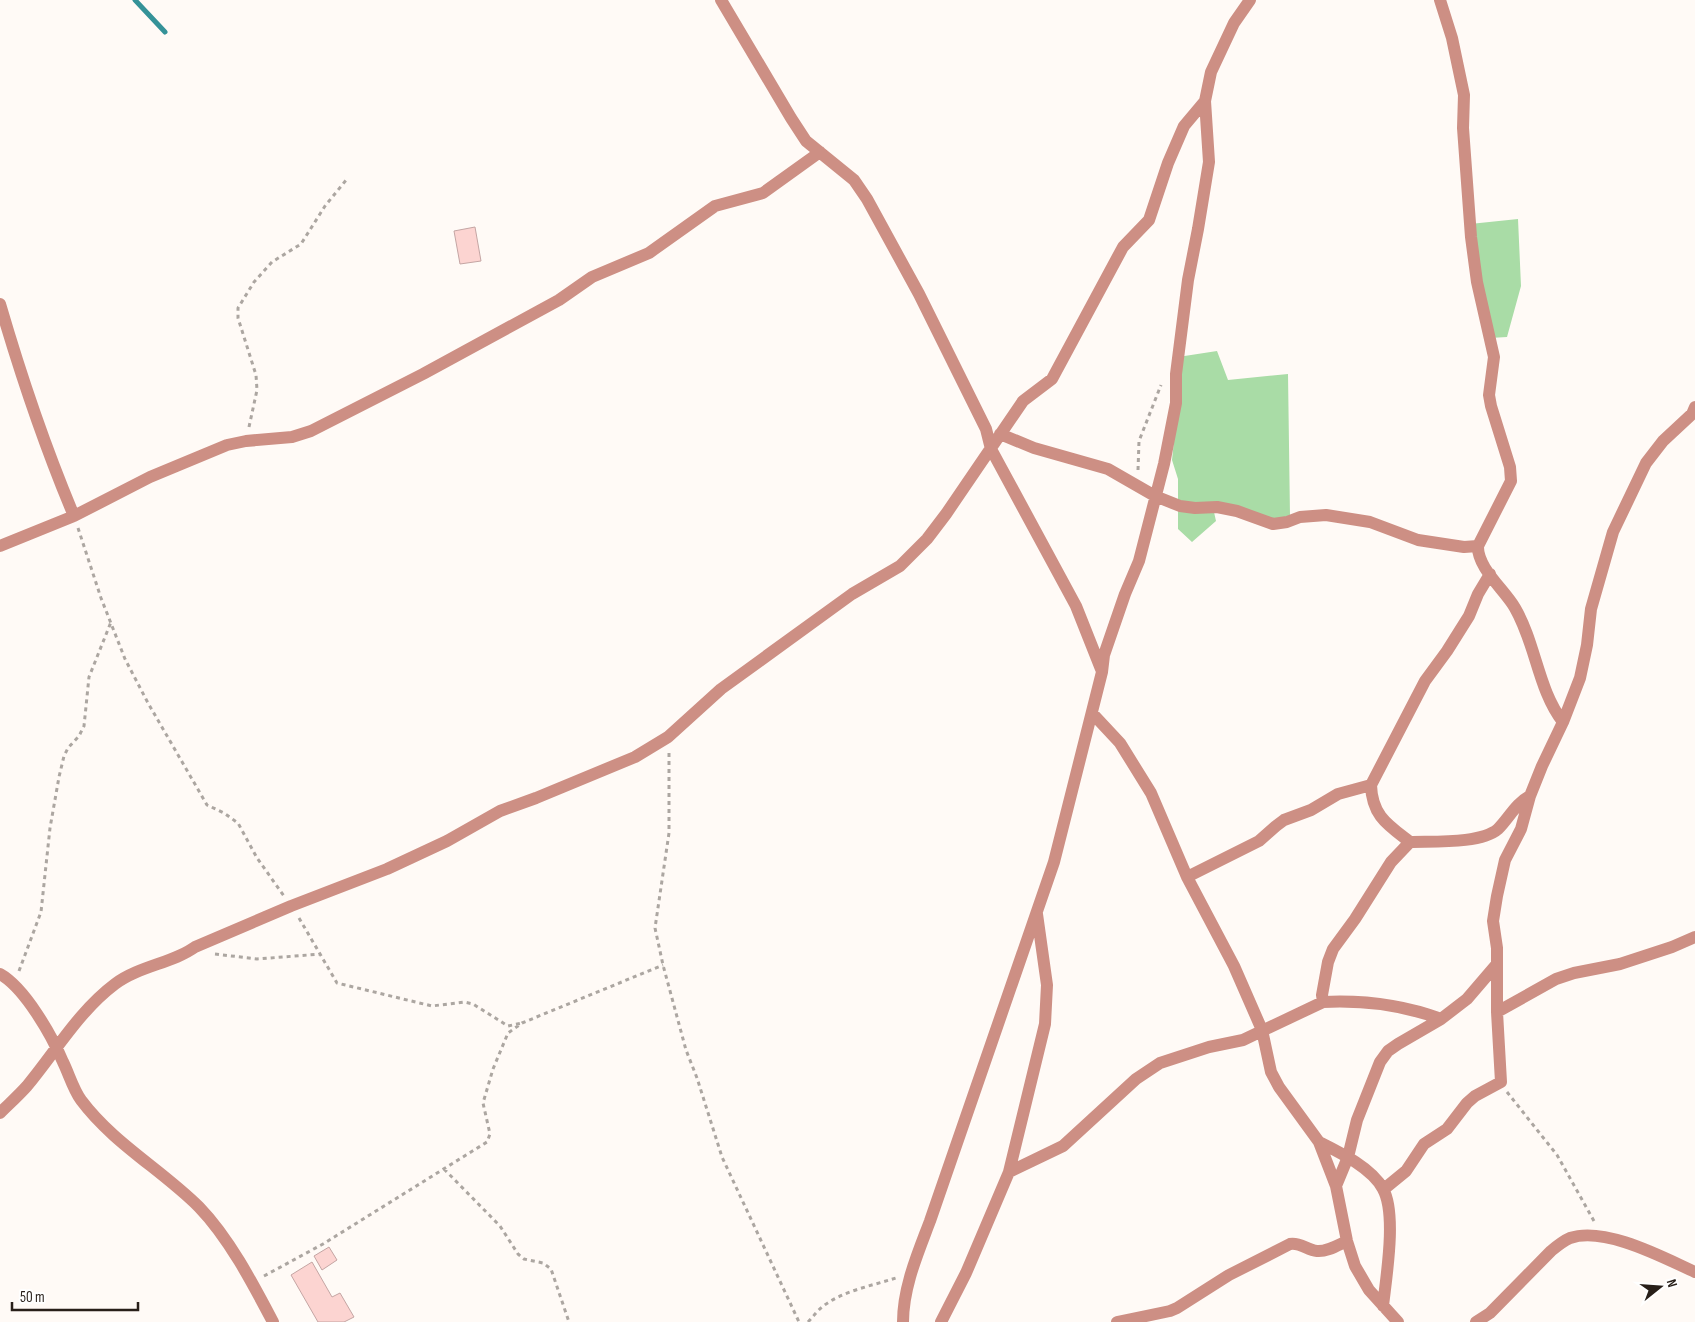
<svg xmlns="http://www.w3.org/2000/svg" width="1695" height="1322" viewBox="0 0 1695 1322" font-family="'Sofia Sans Condensed',sans-serif">
  <rect width="100%" height="100%" fill="#fffaf6"/>
  <path fill="#a9dca6" d="M1518,219L1521,286L1507,337L1490,338L1470,224Z
    M1217,351L1228,380L1288,374L1290,516L1274,519L1212,503L1216,521L1192,542L1178,529V479L1172,460L1178,402V357Z"/>
  <g fill="none" stroke-linecap="round" stroke-linejoin="round">
    <path stroke="#359298" stroke-width="5" d="M135,0L165,32"/>
  </g>
  <path fill="#fcd4d1" stroke="#c4a5a3" d="M475,227L481,261L460,264L454,231Z
    M329,1247L337,1260L322,1270L314,1256Z
    M312,1262L332,1297L340,1293L354,1317L344,1322H318L291,1275Z"/>
  <g fill="none" stroke-linecap="round" stroke-linejoin="round">
    <path stroke="#aca6a1" stroke-width="3" stroke-dasharray="4 4" stroke-linecap="butt" d="M249,427L257,390L256,375L238,318V308L254,282L272,262L301,244L325,206L347,179
      M1138,470L1139,441L1161,385
      M78,528L101,598L125,659L148,703L207,805L224,813L238,823L257,858L284,896
      M669,753V833L655,928L663,965L686,1050L697,1078L722,1157L799,1322
      M299,918L337,983L432,1006L464,1002L473,1004L508,1026L522,1023
      M215,954L257,959L321,954
      M19,971L41,912L50,828L59,777L64,756L68,748L79,736L84,726L89,677L111,622
      M1507,1092L1557,1155L1594,1221
      M444,1169L500,1226L518,1254L524,1259L543,1263L551,1269L569,1322
      M264,1276L323,1244L487,1142L490,1134L483,1103L493,1069L508,1033L522,1023L663,965
      M808,1322C813,1317 817,1311 822,1307C842,1291 871,1286 896,1278"/>
    <path stroke="#cd8f84" stroke-width="12" d="M721,0L791,118L806,141L854,180L867,199L919,294L986,429L991,449L1076,606L1101,669
      M1440,0L1452,38L1464,95L1463,128L1471,237L1477,282L1494,357L1489,395L1491,406L1510,467L1511,481L1478,546C1477,568 1505,590 1515,608C1536,644 1538,690 1563,722
      M0,304C21,376 45,447 74,516
      M1000,434L1034,448L1108,469L1155,496L1180,506L1195,508L1217,507L1237,511L1273,524L1287,522L1300,517L1326,515L1370,522L1418,540L1464,547L1478,546
      M0,546L74,516L150,477L227,445L246,441L292,437L311,431L423,374L559,300L592,277L649,253L715,206L763,193L820,152
      M1092,713L1120,743L1151,793L1187,877L1234,966L1262,1030L1271,1072L1279,1087L1319,1142L1336,1186L1347,1241L1355,1266L1369,1290L1398,1322
      M1371,785L1425,681L1447,651L1469,616L1478,594L1490,574
      M1187,877L1259,841L1276,826L1284,820L1311,810L1338,794L1371,785C1372,816 1388,825 1410,842C1432,841 1481,844 1498,829C1509,818 1516,803 1530,796
      M0,974C25,988 52,1036 63,1062C69,1074 73,1089 81,1100C113,1143 162,1170 199,1207C229,1238 253,1284 273,1322
      M1323,1002C1363,1000 1403,1005 1441,1019
      M1497,1012L1556,979L1574,973L1620,964L1672,947L1695,937
      M0,1113C9,1104 19,1095 27,1086C56,1051 79,1011 115,984C139,966 173,963 195,947L291,906L387,869L447,841L500,811L536,798L635,757L668,737L721,689L852,594L900,566L927,539L946,514L1023,401L1052,379L1123,247L1149,220L1168,163L1184,126L1205,101
      M1319,1142C1339,1152 1372,1168 1383,1189C1397,1214 1386,1278 1383,1306
      M1009,1172L1063,1146L1136,1079L1160,1063L1209,1047L1243,1040L1323,1002L1322,995L1328,962L1333,949L1355,919L1391,862L1410,842
      M1336,1186L1348,1157L1357,1120L1380,1062L1388,1051L1398,1044L1441,1019L1467,999L1497,964
      M1384,1189L1406,1171L1424,1144L1447,1129L1467,1103L1475,1096L1501,1082L1497,1012V948L1493,921L1497,896L1505,860L1521,829L1530,796L1542,766L1563,722L1580,678L1587,645L1591,609L1613,532L1646,463L1663,441L1692,414L1695,407
      M903,1322C903,1287 918,1253 930,1221L1054,862L1102,672L1104,655L1125,594L1139,561L1164,464L1176,403V374L1188,280L1198,229L1209,162L1205,101L1211,72L1234,23L1250,0
      M941,1322L966,1273L1009,1172L1045,1024L1047,985L1037,914
      M1117,1322L1170,1311L1177,1308L1229,1275L1290,1244C1300,1242 1307,1250 1317,1251C1327,1252 1338,1245 1347,1241
      M1476,1322L1490,1313L1551,1251C1557,1246 1563,1241 1570,1238C1605,1226 1664,1258 1695,1272"/>
  </g>
  <g transform="translate(1660 1287) rotate(73)" stroke="#ffffff" stroke-width="4" paint-order="stroke">
  <path d="M0-4L9 19L0 12L-9 19Z" fill="#281f19"/>
  <text y="-8" font-size="14" font-weight="bold" text-anchor="middle" fill="#281f19">N</text>
  </g>
  <path d="M12 1302v8h126v-8" fill="none" stroke="#281f19" stroke-width="2.5"/>
  <text x="20" y="1302" font-size="15" fill="#281f19" stroke="#ffffff" stroke-width="4" paint-order="stroke">50 m</text>
</svg>
